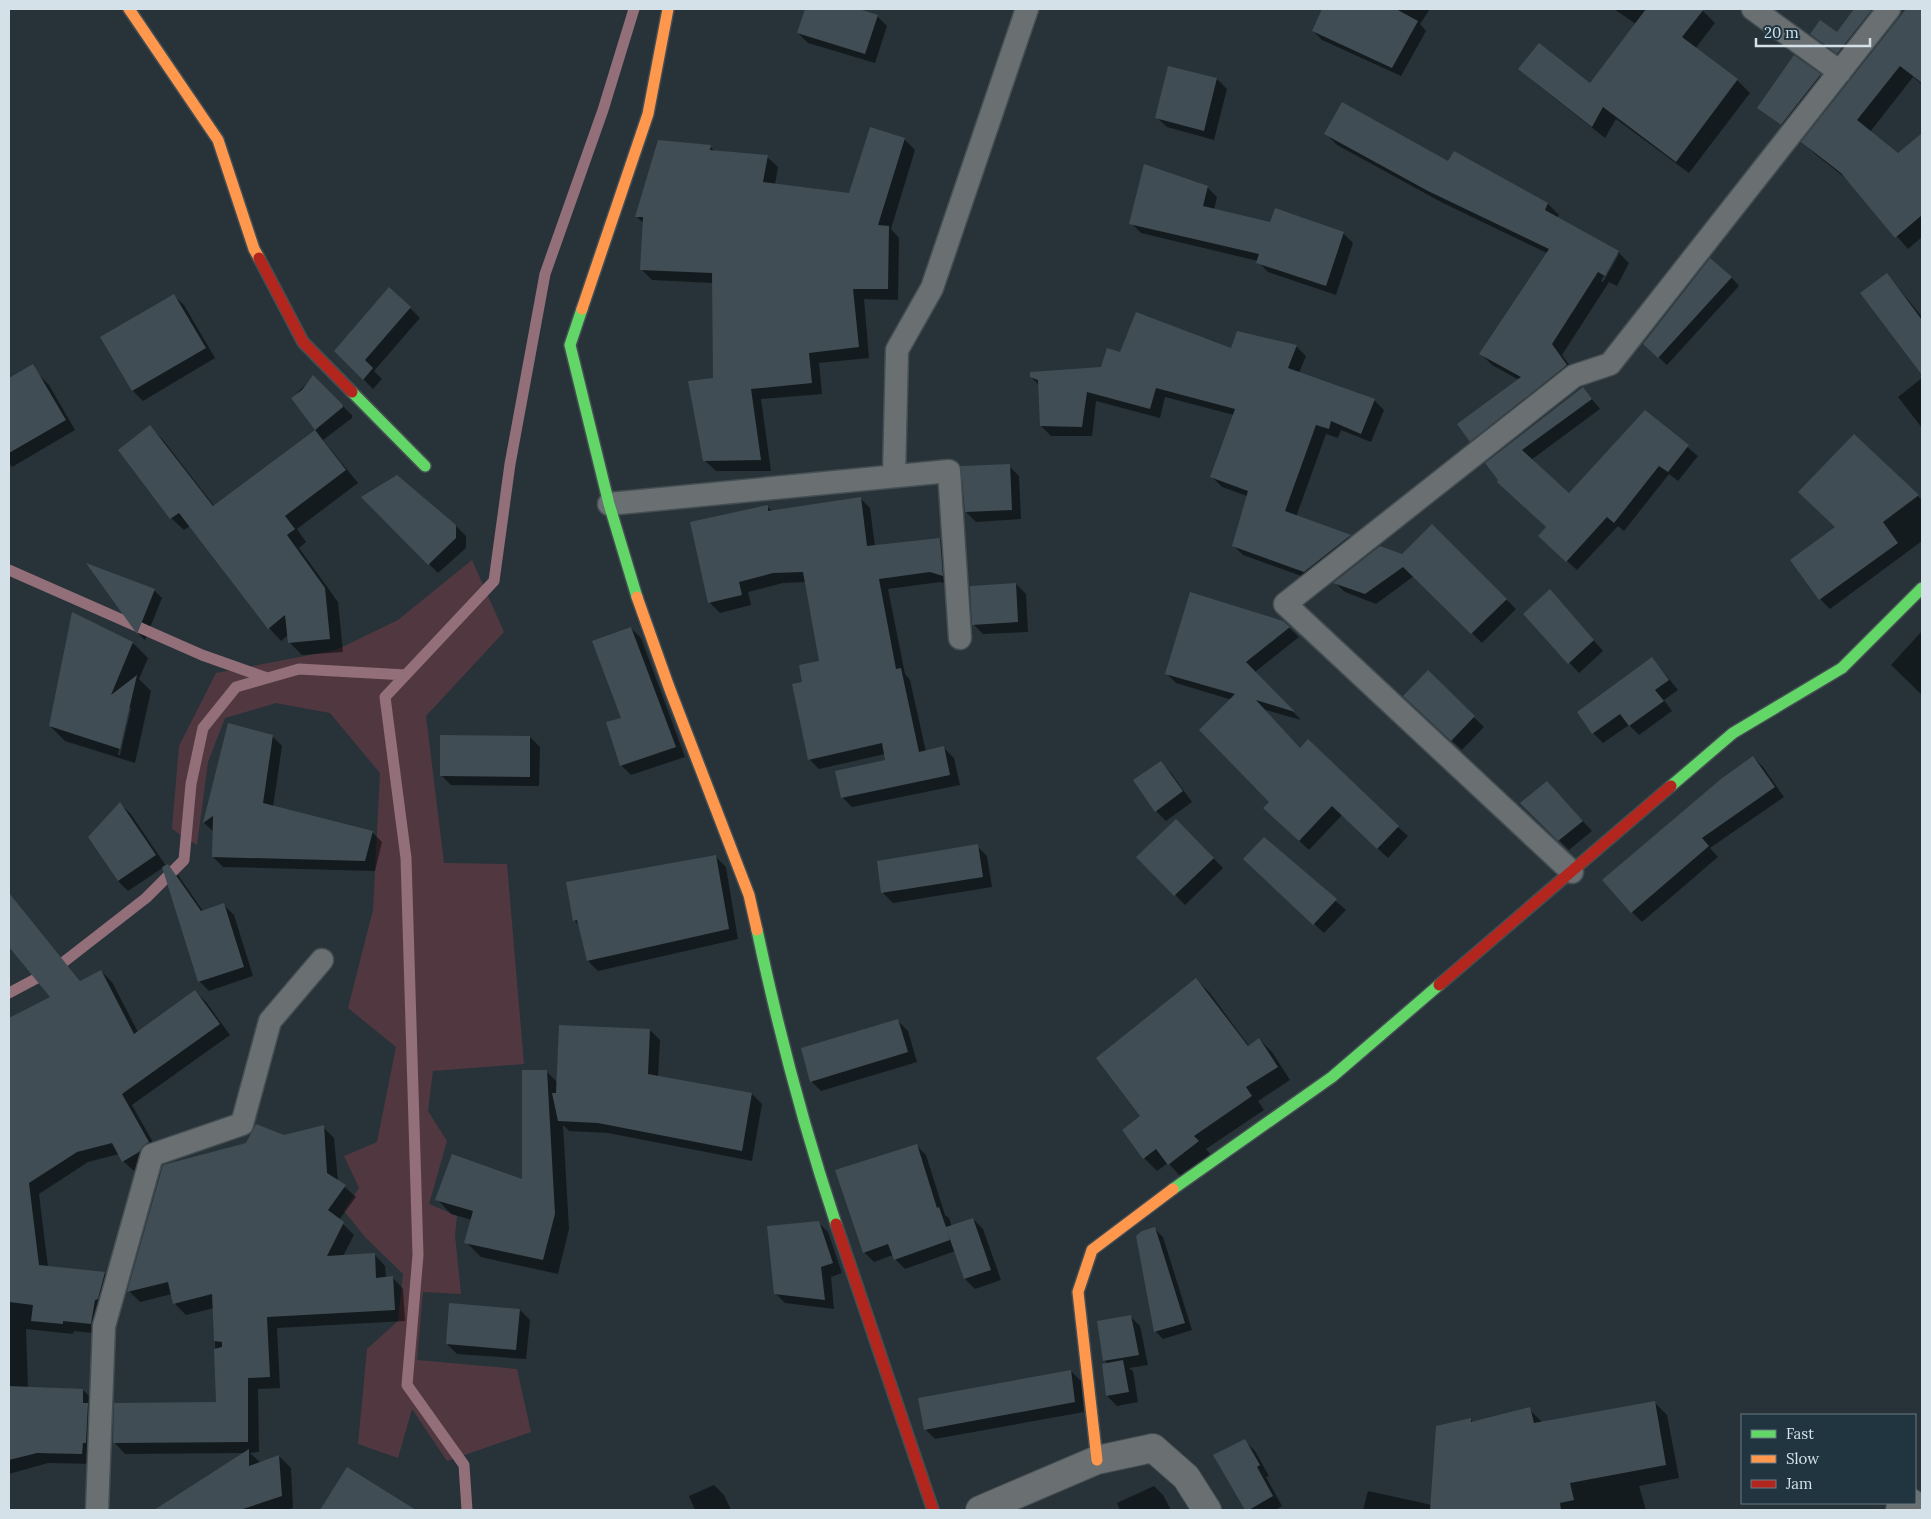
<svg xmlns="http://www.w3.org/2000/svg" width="1931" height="1519" viewBox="0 0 1931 1519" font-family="Lora,serif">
  <rect width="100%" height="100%" fill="#273339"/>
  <path fill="#513840" d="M472,560L504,632L426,716L444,863L507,864L524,1064L433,1071L428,1111L447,1141L429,1204L457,1216L455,1235L461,1294L423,1292L417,1360L517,1369L531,1432L447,1461L412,1409L398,1458L358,1444L367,1349L398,1321L403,1274L366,1238L344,1211L359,1188L344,1156L377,1142L396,1047L348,1008L373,910L380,773L330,713L276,703L225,718L208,762L197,845L172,829L179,746L216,673L336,650L398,620Z"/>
  <path fill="#0007" fill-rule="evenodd" d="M806,9H855L877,16L887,26L875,63L808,43L798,33Z
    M1323,9H1350L1361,14L1364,9H1430L1420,24L1426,31L1401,76L1322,40L1313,31Z
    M1614,9H1701L1715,23L1695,49L1737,80L1750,93L1689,173L1616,119L1605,138L1533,81L1520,69L1591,85L1636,24Z
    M1856,9H1866L1875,16L1842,57L1816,38L1838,34Z
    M1908,9H1922V84L1913,77L1870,132L1898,154L1922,134V237L1908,249L1848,180L1815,154L1803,142Z
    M1795,57L1825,80L1786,129L1763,112Z
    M1217,79L1227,89L1214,140L1167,127L1157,118Z
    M1326,134L1448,163L1454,152L1548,204L1559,215L1557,218L1618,252L1629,263L1617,286L1609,282L1562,355L1577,376L1481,452L1470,441L1519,380L1492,365L1481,354L1547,253L1441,202L1337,145ZM1616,254H1619L1603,282L1601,281Z
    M904,139L915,150L891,229L899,238L898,300L864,299L869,358L819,363L822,394L761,399L771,471H716L704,460L715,379L713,283L652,280L641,269L644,224L636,216L710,147L715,151L767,157L778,167L775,185L850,195Z
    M1207,187L1217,197L1214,210L1271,223L1343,233L1353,243L1336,295L1268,272L1258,262V261L1141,233L1131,223Z
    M1887,274L1922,317V373L1862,293Z
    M1731,277L1739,286L1667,365L1653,352Z
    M174,296L184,305L215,358L143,401L133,391L102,338Z
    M410,308L420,318L374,371L382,379L373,389L335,351Z
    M1296,346L1306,356L1299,373L1374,400L1384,410L1371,442L1341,430L1338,438L1326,434L1296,517L1350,537L1359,546L1315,581L1243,555L1233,545L1247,496L1222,487L1212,477L1234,415L1165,397L1160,418L1096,401L1092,436H1051L1041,426L1040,386L1031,377L1102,368L1120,353Z
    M39,375L49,385L75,430L12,467L9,463V392Z
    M313,377L352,415V418L323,440L358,483L297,529L306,542L299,548L338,602L343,652L302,655L289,642L288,635L281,641L269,628L190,526L184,530L171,518L150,427L163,440L215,507L316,430L292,398Z
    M1922,378V428L1898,397Z
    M1583,388L1600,409L1531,460L1569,495L1645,412L1698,456L1678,481L1669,474L1624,531L1618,526L1577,570L1549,545L1547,528L1500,480L1487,463Z
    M1854,436L1922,500V541L1830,609L1820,599L1837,527Z
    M1009,466L1019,476L1021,519L976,522L966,512Z
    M363,498L456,526L466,536V548L438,573Z
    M860,498L870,508L875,546L940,539L950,549L952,585L940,582L888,589L905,674L910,680L926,752L944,748L954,758L960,785L852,807L842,797L886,761L885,754L819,769L809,759L804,683L821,662L806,582L783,583L748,592L751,605L720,613L710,603L767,506L772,511Z
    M1432,526L1516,609L1482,643L1414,576L1376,604L1345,592L1335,583L1402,556Z
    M89,566L154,590L162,598L145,640L138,633Z
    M1016,584L1026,594L1028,632L983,634L973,624Z
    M1560,601L1603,651L1579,673L1524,614Z
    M1283,622L1299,637L1255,672L1301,720L1262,709L1300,749L1398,827L1408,836L1388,858L1342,815L1309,850L1275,818L1271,802L1232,700L1176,683L1166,673Z
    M631,628L641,638L685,757L631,775L621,765L622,718Z
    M1922,631V695L1891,665Z
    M133,643L148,658L139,679L151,691L135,763L65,741L50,726ZM128,708H131L120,755H118Z
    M1652,658L1678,690L1664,700L1672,711L1639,735L1629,725L1603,743L1593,733Z
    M1428,672L1484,727L1462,750L1414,706Z
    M229,725L272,736L282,746L273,807L372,832L382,842L375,871L223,867L213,857L214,832L204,823Z
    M530,737L540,747L539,786L451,785L441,775Z
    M1753,757L1763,767L1784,797L1710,848L1718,857L1642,922L1632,912Z
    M1161,763L1171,773L1192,802L1166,821L1156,811L1135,781Z
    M1547,782L1592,831L1569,850L1522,803Z
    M120,804L130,813L166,866L168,865L178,875L203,911L224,905L234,915L253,976L209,991L199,981L164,867L128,891L118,881Z
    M1176,820L1223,868L1185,905L1138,857Z
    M1264,839L1346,910L1324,933L1254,869Z
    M977,846L987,856L992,887L893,903L883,893L878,862Z
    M716,857L726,867L738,939L598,971L588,961L580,926L574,920Z
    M19,907L81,982L101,971L112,982L138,1032L195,991L206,1002L230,1035L132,1105L159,1153L150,1162L134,1171L123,1161L119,1154L88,1162L39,1194L48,1267L105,1273L115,1284L101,1334L74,1331L73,1334L26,1329L28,1388L83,1390L93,1400V1464L48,1463L9,1474V1103L14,1101L9,1085V1074L22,1070L9,1046V1019L52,997L9,945V915Z
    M1196,979L1209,992L1249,1046L1259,1039L1272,1052L1290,1080L1258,1101L1264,1110L1206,1149L1211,1155L1181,1177L1168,1163L1157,1171L1144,1158L1142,1116Z
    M898,1021L908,1031L917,1062L821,1091L811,1081Z
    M650,1030L660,1040L658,1077L752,1094L762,1104L752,1161L608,1133L569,1131L563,1125L569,1229L558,1274L481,1257L466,1242L472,1220L451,1214L437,1199L523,1181L546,1071L558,1083Z
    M323,1127L334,1138L338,1181L356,1197L339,1220L354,1235L343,1256L374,1254L385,1266L386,1278L392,1277L403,1289L405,1321L277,1328L280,1388L258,1389L259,1452L250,1453L261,1463L279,1456L291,1468L293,1508L286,1510H156L246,1453L125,1454L114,1442L217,1403L214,1308L186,1315L175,1304L172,1294L140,1302L129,1291L284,1136Z
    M916,1145L926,1155L945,1215L949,1218L952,1227L973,1219L983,1229L1001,1280L975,1289L965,1279L955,1251L905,1269L895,1259L893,1255L874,1262L864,1252Z
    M818,1222L828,1232L842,1273L831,1277L834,1309L785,1303L775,1293Z
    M1155,1229L1163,1237L1192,1330L1163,1339L1155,1331Z
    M520,1310L530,1320L526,1359L457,1354L447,1344Z
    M1130,1316L1140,1326L1148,1365L1129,1368L1133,1371L1138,1402L1117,1406L1107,1396L1103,1365L1108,1364L1104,1360Z
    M1071,1371L1081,1381L1084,1412L935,1439L925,1429Z
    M1654,1402L1667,1415L1679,1478L1639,1486L1646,1510H1363L1368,1491L1432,1505L1470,1419L1474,1423L1529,1409L1543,1423Z
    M1245,1441L1255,1451L1269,1476L1266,1477L1282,1506L1276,1510H1246L1215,1456Z
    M348,1469L414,1510H322Z
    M714,1485L724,1495L731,1510H695L689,1496Z
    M1154,1486L1163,1495L1171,1510H1120L1117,1503Z"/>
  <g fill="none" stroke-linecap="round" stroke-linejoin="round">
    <path stroke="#926f79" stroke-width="11" d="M9,570L202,655L267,678
      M9,993L56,968L146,898L184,860L191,784L203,728L236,687L299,669L406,675
      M467,1510L464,1465L407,1385L418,1255L406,858L385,697L494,581L510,464L545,274L603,110L634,9"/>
  </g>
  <path fill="#414d54" d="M805,9H859L878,15L865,54L797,33Z
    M1322,9H1396L1418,21L1392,68L1312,31Z
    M1646,9H1704L1682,37L1738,79L1676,162L1603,107L1592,127L1518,69L1539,43L1590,83Z
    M1854,9H1868L1871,11L1837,54L1810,34L1820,20L1837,32Z
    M1906,9H1922V83L1900,66L1857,120L1898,153L1922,133V215L1895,238L1841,173L1801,142Z
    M1794,55L1821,74L1781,125L1757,108Z
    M1168,66L1217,78L1204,131L1155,118Z
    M1342,102L1448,161L1454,151L1548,203L1545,210L1619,251L1605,276L1598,272L1552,344L1567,365L1470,442L1457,424L1521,377L1479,354L1549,249L1428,191L1324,134Z
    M870,127L905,138L878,225L889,226L888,289H853L859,347L809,353L812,383L751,389L761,460L703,461L688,381L713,378L712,273L640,270L643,217H635L658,140L711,145L710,150L768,155L763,182L849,193Z
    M1144,164L1208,186L1203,206L1270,222L1275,208L1344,232L1326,286L1256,263L1259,254L1129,224Z
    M1710,258L1732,277L1658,358L1643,344Z
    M1887,273L1922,320V375L1860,293Z
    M389,287L411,307L365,360L373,368L363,380L334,351Z
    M174,294L206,348L132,391L100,337Z
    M1136,312L1231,348L1237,331L1297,345L1288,368L1375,399L1361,434L1331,421L1329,429L1316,425L1285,511L1351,535L1304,572L1232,546L1248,491L1210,477L1235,409L1156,388L1150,409L1087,392L1082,427L1040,426L1038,380L1030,377V372L1101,367L1107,348L1120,352Z
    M33,364L66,420L9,453V378Z
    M313,375L342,404L343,407L315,430L291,398L302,390Z
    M1583,387L1592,399L1522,450L1569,493L1645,410L1689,445L1668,472L1659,466L1614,523L1607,517L1566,562L1538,536L1546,527L1497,482L1498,480L1485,463Z
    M150,425L213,506L315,430L346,470L285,516L295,529L287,535L325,588L330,639L288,643L285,615L268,629L179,513L170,519L118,450Z
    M1854,434L1919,495L1883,522L1898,543L1819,600L1790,560L1835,527L1798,492Z
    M1010,464L1012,510L965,512L961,466Z
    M397,475L456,525V538L428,565L361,497Z
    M861,497L867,546L940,538L943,576L930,572L879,579L896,669L901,668L919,752L944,746L950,775L841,798L835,771L885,760L882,743L808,760L792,684L802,682L799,665L819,661L803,572L773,573L739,582L742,595L708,603L690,522L768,505V511Z
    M1432,524L1507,599L1471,634L1403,567L1365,594L1333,583L1380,546L1402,554Z
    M86,563L155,589L137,634Z
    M1016,583L1018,622L972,625L970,586Z
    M1550,589L1594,640L1568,664L1523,614Z
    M1190,592L1283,621L1290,627L1246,662L1295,712L1256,700L1300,748L1308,739L1399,826L1377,849L1332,806L1299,841L1263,808L1269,802L1199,730L1235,694L1165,674Z
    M72,612L133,642L111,695L137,675L120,749L49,726Z
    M631,627L676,747L620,766L606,722L621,718L592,641Z
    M1652,657L1669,680L1655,690L1664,701L1629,726L1620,714L1592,734L1577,712Z
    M1428,670L1475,716L1451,741L1403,696Z
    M228,723L273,735L263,803L373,831L365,861L212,857L213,816L203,823Z
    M440,735L530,736V777L440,776Z
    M1753,756L1775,787L1702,838L1709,846L1631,913L1602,880L1721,779Z
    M1161,761L1183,791L1155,812L1133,780Z
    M1547,781L1583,821L1558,841L1520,803Z
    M120,802L156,855L118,881L88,837Z
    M1176,819L1214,858L1174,896L1136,857Z
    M1264,837L1337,899L1313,925L1243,859Z
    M978,844L983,877L881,893L877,861Z
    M716,855L729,929L587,961L577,920L573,921L566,882Z
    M168,864L201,911L224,903L244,967L198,982L162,867Z
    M9,893L80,981L101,970L134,1034L195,990L220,1024L122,1094L149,1142L143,1146L139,1152L122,1162L112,1143L77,1152L29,1183L39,1265L105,1272L98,1299L95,1300L91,1324L63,1321V1324L31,1321L33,1305L9,1302V1018L50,997L9,947Z
    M1196,978L1248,1046L1259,1038L1278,1067L1246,1087L1252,1096L1194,1136L1199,1141L1168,1165L1156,1149L1143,1159L1122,1130L1140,1116L1096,1058Z
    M898,1019L908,1052L810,1082L801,1048Z
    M559,1025L650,1029L648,1074L752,1093L742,1151L598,1123L558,1121L552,1093H556Z
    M522,1070H547L555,1214L543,1260L464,1243L473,1211L435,1200L452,1154L522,1179Z
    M256,1124L284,1135L324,1125L327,1173L346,1185L328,1210L344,1222L327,1256L375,1253L376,1278L393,1276L395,1310L267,1317L270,1377L248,1378V1442L113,1443L114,1403L216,1402L214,1349L222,1347V1342L214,1341L212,1294L173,1304L168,1282L127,1292L163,1165L246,1143Z
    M917,1144L937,1208L939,1207L946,1227L973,1218L991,1270L964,1279L946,1228L950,1240L894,1260L888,1244L863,1253L835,1170Z
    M819,1221L833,1263L821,1267L825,1300L774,1294L767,1226Z
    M1155,1227L1185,1323L1154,1332L1136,1236L1142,1231Z
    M449,1303L520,1309L516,1350L446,1344Z
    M1131,1315L1139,1355L1103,1361L1097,1321Z
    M1123,1360L1129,1392L1106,1396L1102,1364Z
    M1071,1370L1075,1402L924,1430L918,1398Z
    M9,1386L83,1389V1403H88L86,1443H83L82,1454L37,1453L9,1460Z
    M1655,1401L1666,1465L1570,1483L1574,1500L1560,1503L1561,1510H1430L1436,1426L1471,1418V1422L1530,1407L1534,1423Z
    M1245,1439L1260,1465L1257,1467L1273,1496L1249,1510H1245L1213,1455Z
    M249,1449V1466L279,1455L282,1496L240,1510H154Z
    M347,1467L416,1510H320Z"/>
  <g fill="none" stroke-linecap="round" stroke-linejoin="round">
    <defs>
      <path id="lane" d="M1753,9L1840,72
        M894,476L897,350L932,288L1027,9
        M609,504L949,471L960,638
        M1572,872L1285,604L1574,376L1610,364L1889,9
        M97,1510L104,1326L152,1155L242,1124L270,1021L322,960"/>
      <path id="street" d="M980,1510L1097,1460L1153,1448L1186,1477L1207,1510
        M1900,1510L1911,1503"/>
      <path id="fast" d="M582,309L570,345L609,504L637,597
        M352,392L425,466
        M1671,786L1733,733L1842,668L1922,588
        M757,930C778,1029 804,1128 836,1224
        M1173,1189L1332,1077L1439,985"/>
      <path id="slow" d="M129,9L218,140L254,249L259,258
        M582,309L648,114L668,9
        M637,597L669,687L749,895L757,930
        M1097,1460L1078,1292L1092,1250L1173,1189"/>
      <path id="jam" d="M259,258L303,342L352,392
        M1439,985L1671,786
        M836,1224L933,1510"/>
    </defs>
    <use href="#lane" stroke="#444e53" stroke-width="25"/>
    <use href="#street" stroke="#444e53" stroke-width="30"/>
    <use href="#fast" stroke="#444e53" stroke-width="14"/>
    <use href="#slow" stroke="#444e53" stroke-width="14"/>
    <use href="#jam" stroke="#444e53" stroke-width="14"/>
    <use href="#lane" stroke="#6a6f72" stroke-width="22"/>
    <use href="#street" stroke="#6a6f72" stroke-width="28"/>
    <use href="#fast" stroke="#63d668" stroke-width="11"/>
    <use href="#slow" stroke="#ff974d" stroke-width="11"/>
    <use href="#jam" stroke="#b3261e" stroke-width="11"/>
  </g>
  <rect width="1931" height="1519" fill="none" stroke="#d4e1e8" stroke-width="20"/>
  <rect x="1741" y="1414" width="175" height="90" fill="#203540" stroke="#687a83"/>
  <rect x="1751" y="1430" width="25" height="8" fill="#63d668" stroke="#687a83"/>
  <text x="1786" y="1439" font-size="15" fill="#d4e1e8">Fast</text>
  <rect x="1751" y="1455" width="25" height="8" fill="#ff974d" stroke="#687a83"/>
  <text x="1786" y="1464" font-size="15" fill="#d4e1e8">Slow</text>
  <rect x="1751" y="1480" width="25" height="8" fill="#b3261e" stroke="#687a83"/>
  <text x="1786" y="1489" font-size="15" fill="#d4e1e8">Jam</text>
  <path d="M1756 38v8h114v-8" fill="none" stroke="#d4e1e8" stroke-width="2.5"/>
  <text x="1764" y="38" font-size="15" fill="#d4e1e8" stroke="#203540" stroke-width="4" paint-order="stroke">20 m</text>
</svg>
